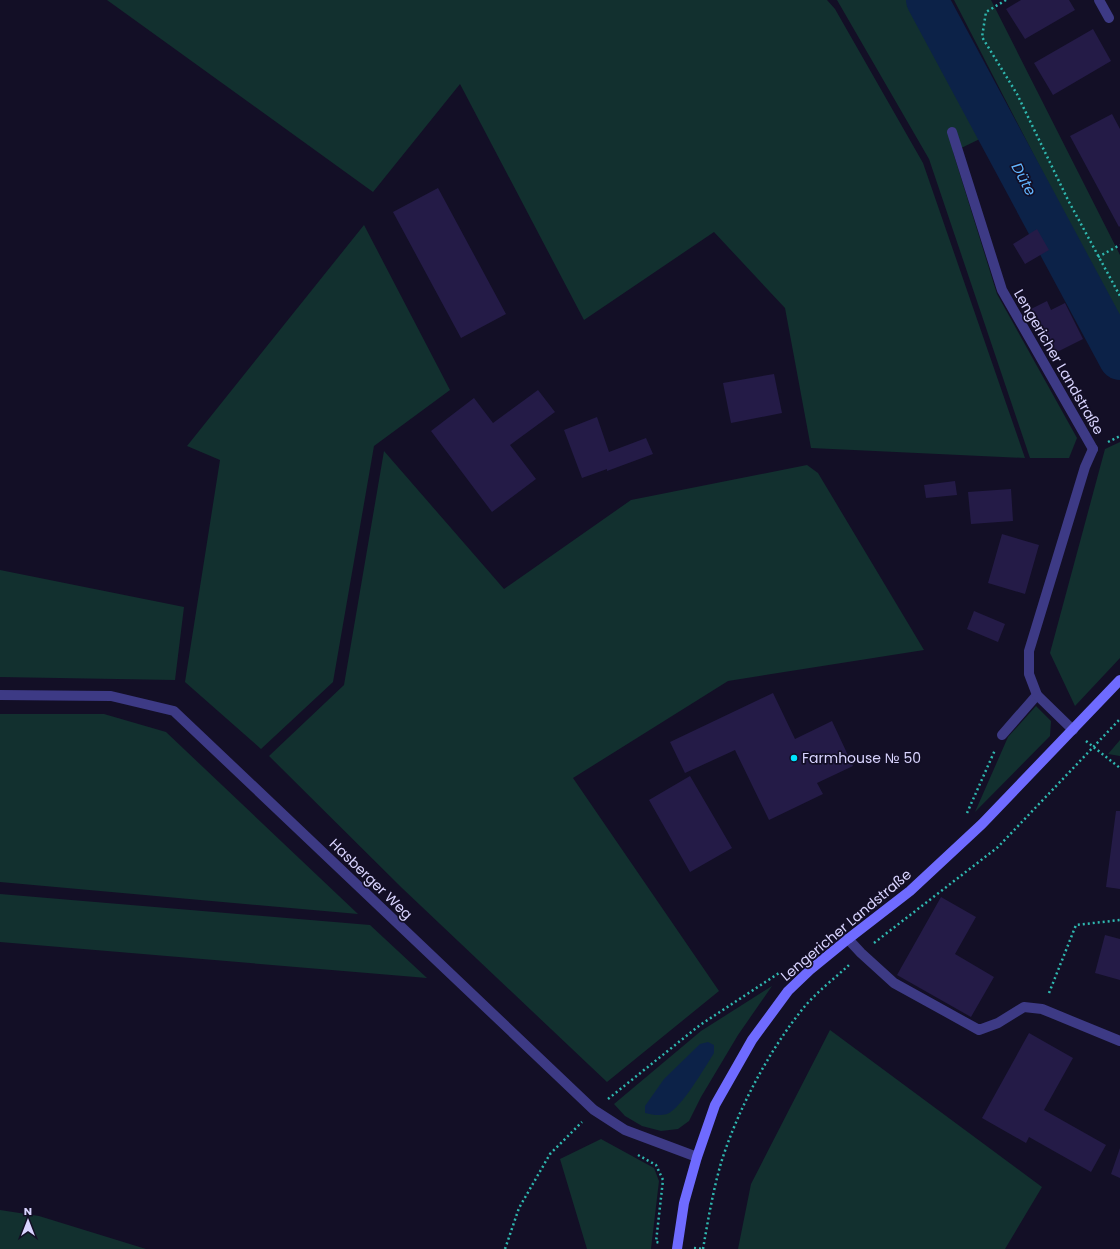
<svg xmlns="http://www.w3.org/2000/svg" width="1120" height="1249" viewBox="0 0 1120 1249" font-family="Poppins,sans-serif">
  <rect width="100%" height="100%" fill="#130f26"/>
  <path fill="#12302f" d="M107,0H827L835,9L923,163L1025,458L811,448L785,308L714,232L584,320L460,84L373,192Z
    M837,0H912L990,134L953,152L997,294L1077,438L1069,458H1030L929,159Z
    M954,0H991L1120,255V322Z
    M364,225L450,390L374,446L333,682L261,749L185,682L220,460L187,446Z
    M1120,442V658L1075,706L1050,653L1105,449Z
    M384,451L504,589L631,500L807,465L818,473L924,650L728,681L573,778L719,991L607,1082L402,888L269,756L344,685Z
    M0,570L184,607L175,680L0,677Z
    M1036,706L1051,721L1050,736L975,812L1008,737Z
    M0,714H104L166,732L358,914L0,882Z
    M1120,740V756L1108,754Z
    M0,894L370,925L427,978L0,942Z
    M772,986L738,1035L701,1097L689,1121L678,1129L661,1131L642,1126L625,1116L614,1104L701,1031Z
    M830,1030L1042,1187L1005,1249H738L751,1184Z
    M601,1139L654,1168L659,1181L651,1249H587L560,1159Z
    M0,1210L39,1216L146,1249H0Z"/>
  <path fill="#0c2248" d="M708,1042L714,1045V1053C705,1067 681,1109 667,1114C659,1116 653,1115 645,1113V1106L664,1079L700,1044Z"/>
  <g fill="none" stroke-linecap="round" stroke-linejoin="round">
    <path stroke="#0c2248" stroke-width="42" d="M927,0L1120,359"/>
  </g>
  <path fill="#241b47" d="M1021,0H1069L1075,10L1025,39L1006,9Z
    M1093,29L1111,61L1053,95L1034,63Z
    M1112,114L1120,129V226L1119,227L1070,136Z
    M438,188L506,314L461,338L393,212Z
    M1037,229L1049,250L1025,264L1013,244Z
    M1047,301L1051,310L1065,303L1083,339L1051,355L1029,310Z
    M774,374L782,413L731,423L723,383Z
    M538,390L555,412L510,445L536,479L492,512L431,431L474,398L493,423Z
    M597,417L609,452L646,438L653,454L607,471V469L582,478L564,430Z
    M955,481L957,495L926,498L924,485Z
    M1011,489L1013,521L971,524L968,492Z
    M1002,534L1039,545L1025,594L988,583Z
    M974,611L1005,624L998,642L967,629Z
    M773,693L795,739L832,721L853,766L817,783L823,794L769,820L735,750L685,773L670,742Z
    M690,776L732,848L690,872L649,800Z
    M1116,811H1120V889L1106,887Z
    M941,897L976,917L955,954L994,977L971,1017L897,975Z
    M1105,935L1120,939V980L1095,973Z
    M1029,1033L1073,1058L1044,1110L1106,1145L1091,1172L1029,1137L1026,1143L982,1118Z
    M1120,1148V1178L1111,1174Z"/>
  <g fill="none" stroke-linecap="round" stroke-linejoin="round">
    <path stroke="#2fb8b0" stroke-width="2.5" stroke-dasharray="2 3" stroke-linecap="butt" d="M1006,0L986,12L982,37L1017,94L1068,200L1120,296
      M1098,257L1120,245
      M1108,442L1120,436
      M1086,741L1120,768
      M967,813L995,750
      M874,943L998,847L1120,719
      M1049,993L1076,925L1120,920
      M608,1099L700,1025L779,973
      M638,1155L656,1165L663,1180L656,1242L661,1243
      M694,1248L703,1249
      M505,1249L519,1208L550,1154L582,1122
      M703,1249C708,1220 713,1191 721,1163C738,1109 769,1050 805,1006C818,991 835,978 849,965"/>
    <path stroke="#3d3a85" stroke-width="10" d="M952,132L1002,290L1093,449
      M1002,735L1037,695
      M848,939L861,953L894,983L979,1030L998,1023L1024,1007L1042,1009L1120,1041"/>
    <path stroke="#3d3a85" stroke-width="10" d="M1099,0L1109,18
      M0,695L111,696L174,711L594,1110L625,1130L697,1157
      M1073,730L1037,695L1029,674V651L1085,467L1093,449"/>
    <path stroke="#6f6bff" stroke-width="10" d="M677,1249L684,1203L697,1157L715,1105L752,1040L788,991L810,970L848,939L910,891L982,824L1120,680"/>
  </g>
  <circle fill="#00e5ff" stroke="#130f26" stroke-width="1.5" cx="794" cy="758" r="4"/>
  <g text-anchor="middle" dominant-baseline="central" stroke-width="3.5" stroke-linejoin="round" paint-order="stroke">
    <g font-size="14" fill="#d9d4ff" stroke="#130f26">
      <text transform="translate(1059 362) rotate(60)">Lengericher Landstraße</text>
      <text transform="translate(371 879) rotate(44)">Hasberger Weg</text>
      <text transform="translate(846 925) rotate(-40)">Lengericher Landstraße</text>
    </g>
    <g font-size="14" fill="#d9d4ff" stroke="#130f26" text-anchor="start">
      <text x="802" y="758">Farmhouse № 50</text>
    </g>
    <g font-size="15" font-style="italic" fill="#62b6ff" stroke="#130f26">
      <text transform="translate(1024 179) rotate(62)">Düte</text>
    </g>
  </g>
  <g transform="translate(28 1221)" stroke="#130f26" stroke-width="3" paint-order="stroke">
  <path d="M0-3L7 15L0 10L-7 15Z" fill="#d9d4ff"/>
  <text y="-6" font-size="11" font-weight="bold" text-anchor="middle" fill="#d9d4ff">N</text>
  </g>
</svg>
